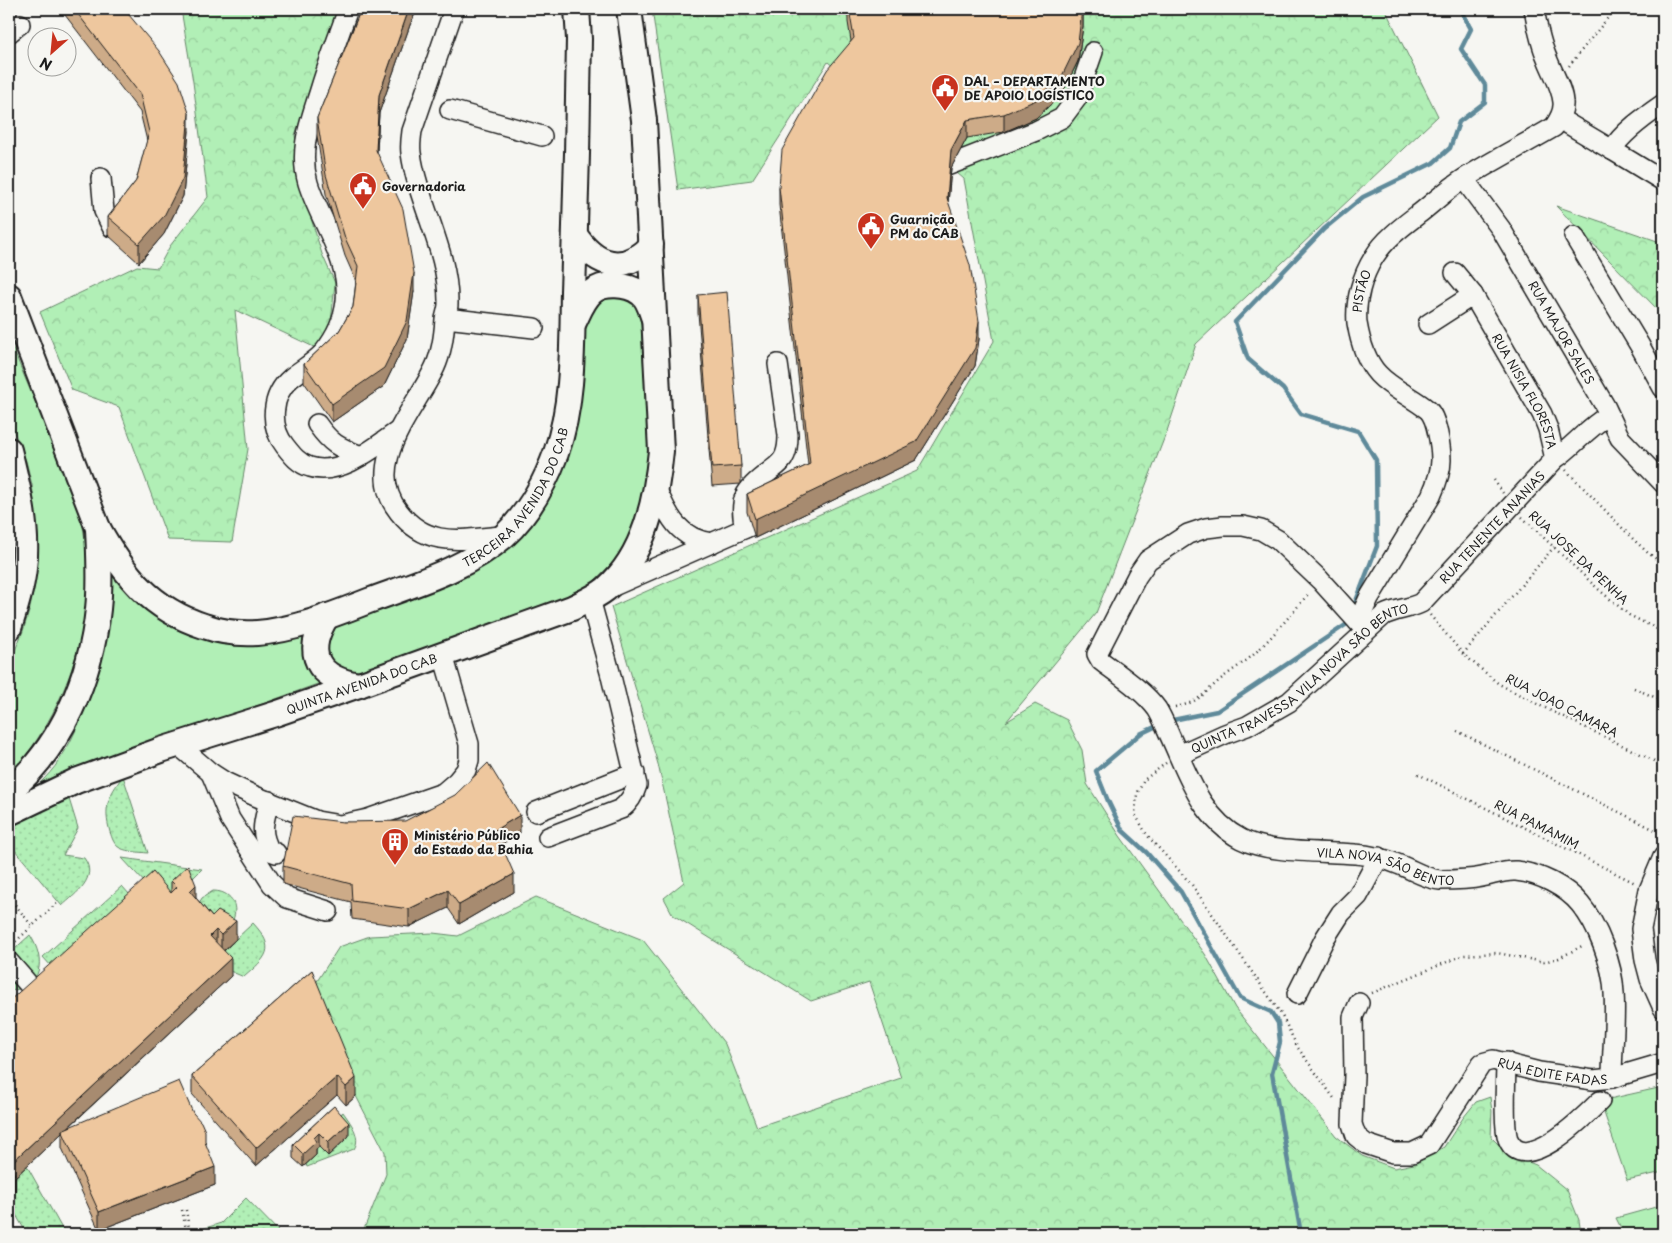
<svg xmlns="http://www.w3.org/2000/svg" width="1672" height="1243" viewBox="0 0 1672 1243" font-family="'Playpen Sans',sans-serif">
  <defs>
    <pattern id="forest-crowns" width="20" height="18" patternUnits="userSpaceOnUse" patternTransform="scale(1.25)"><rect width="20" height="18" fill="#b1efb6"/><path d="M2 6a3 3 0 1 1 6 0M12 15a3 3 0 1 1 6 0" fill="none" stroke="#98cc9c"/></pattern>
    <pattern id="park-dots" width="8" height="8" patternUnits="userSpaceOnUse" patternTransform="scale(1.25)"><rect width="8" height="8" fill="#b1efb6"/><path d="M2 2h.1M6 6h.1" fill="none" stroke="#98cc9c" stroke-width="1.8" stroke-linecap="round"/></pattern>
  </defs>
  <rect width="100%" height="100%" fill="#f6f6f2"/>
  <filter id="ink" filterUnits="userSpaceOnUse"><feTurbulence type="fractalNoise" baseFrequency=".02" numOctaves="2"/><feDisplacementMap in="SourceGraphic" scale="10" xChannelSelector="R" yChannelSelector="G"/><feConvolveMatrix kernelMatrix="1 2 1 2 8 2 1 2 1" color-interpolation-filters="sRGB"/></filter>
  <g filter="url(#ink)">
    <path fill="#b1efb6" stroke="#668669" d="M607,293C631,301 634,298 641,323L649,461L646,496L627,544L617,558L591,584L576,594L358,673C352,672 343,671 338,668C323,657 325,638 336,626L542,508L561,474L574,436L578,417L583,322L592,301Z
      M9,339C23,373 37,407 52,441C59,457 67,473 73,490C108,589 77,700 9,776V665L23,631L30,608L35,584L38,535L32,485L26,461L9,419Z
      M112,575L138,602L153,613L270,642L307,638L323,682L38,785C46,777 54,769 60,759C91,714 107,629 112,575Z
      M1663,1087V1172L1627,1180L1600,1101Z
      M1663,1205V1234H1624L1616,1218Z"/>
    <path fill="url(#forest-crowns)" stroke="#668669" d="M181,9H339L313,87L295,135L303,192L322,254L335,283L331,323L316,348L235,310L248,449L232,542L168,540L119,407L72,390L40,312L137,266L158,268L170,246L208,197L193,82Z
      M652,9H1385L1438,116L1196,344L1167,431L1096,613L1006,722L1035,704L1067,720L1082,750L1087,784L1120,836L1205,954L1235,1008L1336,1136L1362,1156L1394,1168L1414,1164L1444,1147L1463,1118L1476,1102L1490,1097L1492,1111L1491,1137L1508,1154L1536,1165L1567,1190L1579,1220L1581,1234H362L386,1174L385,1152L356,1096L312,989L339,947L370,936L433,933L458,936L536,897L643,940L725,1044L757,1127L901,1078L869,982L811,1001L673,915L664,898L684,882L658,764L611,607L917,471L994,341L964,179L828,62L752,180L678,190Z
      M1556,206L1663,243V315Z"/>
    <path fill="url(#park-dots)" stroke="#668669" d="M123,776L148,853C139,852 128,852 120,848C114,845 112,838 110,832C103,808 108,796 123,776Z
      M65,786L78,828L63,855L84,858C99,878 75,894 62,906L14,849L9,850V813Z
      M122,858L202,869L188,883L171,911Z
      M122,886L138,904L59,975L43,957Z
      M213,891C230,891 239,904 233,920L218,929L199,903L202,898Z
      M253,923C277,949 267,957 244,977L225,969L221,953Z
      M30,935C46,960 43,987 9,991V954Z
      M343,1112C350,1122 362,1137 354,1149L307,1167L306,1164C310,1157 316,1151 320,1145C328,1133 332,1121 343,1112Z
      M27,1166L65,1234H27L12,1208L9,1209V1198L15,1192L9,1183Z
      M246,1198L281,1234H190V1233L221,1223Z"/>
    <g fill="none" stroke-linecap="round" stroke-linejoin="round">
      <path stroke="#5f8a9a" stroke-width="4.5" d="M1353,609L1377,546L1376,460L1358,431L1301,414L1283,389L1248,359L1235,322L1324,229L1363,197L1433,163L1450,148L1459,122L1485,102V85L1461,49L1471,29L1460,9
        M1168,721L1217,711L1347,624L1349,621
        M1159,725L1140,734L1096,771L1108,801L1122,830L1147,853L1181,892L1240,998L1271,1012L1278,1023L1280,1042L1272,1073L1301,1234"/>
      <defs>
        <g id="minor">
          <path d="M348,9C339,35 329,61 321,87C311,120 298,149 308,183C320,222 350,259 346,301C344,320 336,337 324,352C314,363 302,369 291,378C271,395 269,426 285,446C292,455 299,464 310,467C340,477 375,447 398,431"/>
          <path d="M454,9L412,131C411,138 410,146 411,153C418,204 449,252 448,304C448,309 446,314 445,319C444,335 442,352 435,367C415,410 361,465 399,512C428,549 462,539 503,536"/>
          <path d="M9,33L20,24"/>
          <path d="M1663,104C1647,115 1621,133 1612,150L1663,181"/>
          <path d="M450,110L542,136"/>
          <path d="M1560,119L1612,150"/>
          <path d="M929,173L1036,131L1062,118L1077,98L1093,52"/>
          <path d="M101,178L104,211L112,227"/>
          <path id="s1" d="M1464,179L1501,229L1605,406L1620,438L1663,483"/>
          <path d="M1574,236L1640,346L1663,388"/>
          <path id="s2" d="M1455,273L1473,295L1542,414L1548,429L1555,459"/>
          <path d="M446,318L534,328"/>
          <path d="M1428,324L1473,295"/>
          <path d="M317,424C331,444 338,447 361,456"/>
          <path d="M656,488C668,516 679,539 712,543"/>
          <path d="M745,528C738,499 745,489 769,472C775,467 782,463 785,455C788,448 788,442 788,435L778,364"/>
          <path d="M609,588L773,516"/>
          <path id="s3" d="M1358,622L1369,598L1431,496C1436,485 1441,473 1441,460C1441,448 1437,418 1428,410C1412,397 1392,389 1378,374C1365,360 1360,341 1357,323C1355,301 1362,276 1374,257C1385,239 1403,226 1420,213C1435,201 1449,188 1465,178C1494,160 1525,144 1554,127C1559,120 1564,111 1563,102C1562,87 1552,72 1547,58C1540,42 1537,26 1534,9"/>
          <path id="s4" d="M1366,631L1320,580L1278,540L1261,530L1243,526H1223L1206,528L1188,534L1148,560L1137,576L1097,654L1101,661C1118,674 1144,691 1157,709C1162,717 1166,727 1170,736C1188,775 1201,818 1241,839C1270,854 1322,851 1355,854C1371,855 1386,859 1400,865C1413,870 1426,879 1440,880C1450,880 1472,879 1482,877C1493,875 1505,870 1516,871C1539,873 1566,887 1580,904C1598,925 1613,966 1614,993C1616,1021 1612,1050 1612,1078"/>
          <path d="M177,744L211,773L225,782L255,796L317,821L340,825L368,819L443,793L457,781L466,770L469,760V744L443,655"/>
          <path id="s5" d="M1179,755L1225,734L1247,726L1289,702L1384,615C1396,609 1409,609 1421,603L1555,459C1574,446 1588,427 1609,415"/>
          <path d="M211,773L230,819L272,884L287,898L328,911"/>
          <path d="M269,801C264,822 259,831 270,851L276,853"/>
          <path d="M536,812L635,773"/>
          <path d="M548,837L621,809C630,802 634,795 637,785L610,672L590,599"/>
          <path d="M1663,857L1649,890L1641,929L1645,960L1650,979L1663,1008"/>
          <path d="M9,962L37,994"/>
          <path d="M1297,994L1325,938L1341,913L1358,896L1379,857"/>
          <path id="s6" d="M1359,1003L1353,1017L1354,1075L1352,1124L1356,1136L1366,1144L1393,1153H1412L1429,1145L1482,1063L1493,1060L1539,1072L1593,1080L1612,1078L1663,1063"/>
          <path d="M1506,1062C1506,1079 1503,1125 1508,1139C1524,1178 1585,1116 1600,1101"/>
        </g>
        <g id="major">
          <path d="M575,235C596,266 624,275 651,245"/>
          <path d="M9,296L98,528C99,555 101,582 98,609C91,677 62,747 9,791"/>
          <path d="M574,322C579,312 583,300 592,292C604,282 628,284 640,293C648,298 650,308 653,316"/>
          <path d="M9,450C18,487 29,529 24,568C22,589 15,609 9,628"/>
          <path id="s7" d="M98,528C124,575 151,609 204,626C221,632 239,634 257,633C296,630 335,614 371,600C417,583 466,569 504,536C528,514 545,483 556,453C574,402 572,344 573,291C576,207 578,123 579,39L577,9"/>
          <path d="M327,616C303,654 317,678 359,685"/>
          <path id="s8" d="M9,813L76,781L161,750L275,714L359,685L572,608C584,602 596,597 606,589C645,555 656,500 661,451L644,120L629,9"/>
        </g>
      </defs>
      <use href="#minor" stroke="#1c1c1c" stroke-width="22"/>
      <use href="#major" stroke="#1c1c1c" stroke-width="28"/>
      <path stroke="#1c1c1c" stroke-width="2.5" stroke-dasharray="1 4" stroke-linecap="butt" d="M1569,66L1615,9
        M1566,470L1634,540L1647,552L1663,564
        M1494,480L1503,493
        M1522,517L1597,588L1629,615L1663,632
        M1430,615L1463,654L1499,684L1539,705L1663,765
        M1463,654L1554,547
        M1634,688L1663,701
        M1175,707C1199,703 1204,693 1221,679C1231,671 1242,664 1252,656C1273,637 1291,614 1310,592
        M1457,731L1663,834
        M1166,763L1144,780L1137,794L1135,814L1147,835L1192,885L1281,1014L1298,1048L1336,1101
        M1418,774L1635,883
        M9,897L32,926
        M12,945L58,902
        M1372,993L1464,955L1497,953L1544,962L1559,958L1584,945
        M182,1210L187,1234
        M186,1210L190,1234"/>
      <use href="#minor" stroke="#f6f6f2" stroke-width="19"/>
      <use href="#major" stroke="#f6f6f2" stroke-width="24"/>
    </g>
    <path fill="#cdab88" stroke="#1c1c1c" d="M64,9H124L189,131L183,196L164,234L139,263L108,235V217L136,181L147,141L140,112L65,15Z
      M361,9H417L410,25L379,113L377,152L414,291L407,339L384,386L332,422L304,382V364L339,331L353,307L356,281L345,256L326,194L317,136V118Z
      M848,9H1083V26L1078,61L1062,94L1036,118L1004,132L967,138L951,168L948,202L979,339L975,366L916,460L755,538L747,512V494L808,465L779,205V187L851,41L848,22Z
      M698,295L741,466V484L712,486L698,313Z
      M343,822L520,833L501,844L514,892L459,924L448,908L409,927L352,919L351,902L283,884V866Z
      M171,881L196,898L212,917L236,939L224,951L231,976L69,1127L205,1142L215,1185L99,1230L62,1148V1133L15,1177V1192L9,1001L171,893Z
      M312,970L356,1096L346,1105L337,1095L256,1166L192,1094V1076Z
      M334,1106L349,1136L328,1156L319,1147L316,1149V1155L303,1167L293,1158V1144Z"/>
    <path fill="#a78b6f" stroke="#1c1c1c" d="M409,9H417L410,25L379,113L376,168V150L379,95Z
      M1083,9V26L1078,61L1062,94L1036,118L1004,132V114Z
      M189,113V131L183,196L164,234L139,263V244Z
      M967,120V138L951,168L947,216V198L951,150Z
      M414,273V291L407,339L384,386L332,422V404Z
      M979,321V339L975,366L916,460L755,538V519Z
      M520,815V833L495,848V830Z
      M514,874V892L459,924V905Z
      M196,885V903L190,891Z
      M448,890V908L409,927V909Z
      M236,921V939L221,953V935Z
      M216,930V948L210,936Z
      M231,958V976L63,1132L62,1130V1133L15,1177V1192L9,1197V1165Z
      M337,1077V1095L256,1166V1148Z
      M356,1078V1096L346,1105V1087Z
      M349,1123V1136L328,1156V1142Z
      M319,1133V1147L316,1149V1155L303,1167V1154L314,1138Z
      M215,1167V1185L99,1230V1212Z"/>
    <path fill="#eec79e" stroke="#1c1c1c" d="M74,9H124L159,51L179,82L189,113L183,178L164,216L139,244L108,217L136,181L149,132L140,94Z
      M361,9H409L379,95L376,150L403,209L414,273L407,321L384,368L332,404L304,364L339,331L353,307L358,266L345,238L326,175L317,118Z
      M849,9H1082L1078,43L1062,76L1036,100L1004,114L967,120L951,150L947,198L970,265L979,321L975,348L916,442L755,519L747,494L810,464L779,187L782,150L827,70L854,38Z
      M727,292L741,466L712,468L698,295Z
      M488,763L520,815L495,830L514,874L459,905L448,890L409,909L352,901L351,884L283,866L293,816L343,822L405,821L455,795Z
      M188,865L196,885L190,891L212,917L218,911L236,921L221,935L216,930L210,936L231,958L9,1165V1001L153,872L171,893L177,887L171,881Z
      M312,970L356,1078L346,1087L337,1077L256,1148L192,1076Z
      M179,1081L193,1113L201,1122L205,1131V1142L215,1167L99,1212L62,1130Z
      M334,1106L349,1123L328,1142L319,1133L314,1138L316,1142L303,1154L293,1144Z
      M9,1166L15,1174L9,1179Z"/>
  </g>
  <defs>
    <symbol id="civic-pin" viewBox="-11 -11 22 30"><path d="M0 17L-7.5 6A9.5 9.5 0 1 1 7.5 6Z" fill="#c8321e" stroke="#f6f6f2"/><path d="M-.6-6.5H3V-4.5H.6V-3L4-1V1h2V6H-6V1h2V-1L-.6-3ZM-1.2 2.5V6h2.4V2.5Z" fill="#fff"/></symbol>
    <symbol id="building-pin" viewBox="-11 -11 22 30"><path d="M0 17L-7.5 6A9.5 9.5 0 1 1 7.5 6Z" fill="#c8321e" stroke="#f6f6f2"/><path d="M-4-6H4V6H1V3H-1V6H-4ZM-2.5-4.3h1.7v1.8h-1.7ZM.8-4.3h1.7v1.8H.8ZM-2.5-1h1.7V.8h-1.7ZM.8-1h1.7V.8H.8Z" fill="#fff"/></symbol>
  </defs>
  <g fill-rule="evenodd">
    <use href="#civic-pin" x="929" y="72" width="32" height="43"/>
    <use href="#civic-pin" x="347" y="170" width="32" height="43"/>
    <use href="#civic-pin" x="855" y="210" width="32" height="43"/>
    <use href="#building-pin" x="379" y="826" width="32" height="43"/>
  </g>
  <g text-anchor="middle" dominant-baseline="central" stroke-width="4.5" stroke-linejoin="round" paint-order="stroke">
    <g font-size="12" font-weight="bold" fill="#1c1c1c" stroke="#f6f6f2" text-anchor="start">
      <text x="964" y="81">DAL – DEPARTAMENTO<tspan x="964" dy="14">DE APOIO LOGÍSTICO</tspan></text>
      <text x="382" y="186">Governadoria</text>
      <text x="890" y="219">Guarnição<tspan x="890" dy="14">PM do CAB</tspan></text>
      <text x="414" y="835">Ministério Público<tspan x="414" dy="14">do Estado da Bahia</tspan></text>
    </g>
    <g font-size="12" fill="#1c1c1c" stroke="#f6f6f2">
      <text stroke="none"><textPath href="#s3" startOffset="386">PISTÃO</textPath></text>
      <text stroke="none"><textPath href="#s1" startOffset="182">RUA MAJOR SALES</textPath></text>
      <text stroke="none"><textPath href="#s2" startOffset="138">RUA NISIA FLORESTA</textPath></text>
      <text stroke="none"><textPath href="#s7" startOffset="508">TERCEIRA AVENIDA DO CAB</textPath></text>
      <text stroke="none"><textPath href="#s5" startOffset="394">RUA TENENTE ANANIAS</textPath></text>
      <text transform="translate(1579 557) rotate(43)">RUA JOSE DA PENHA</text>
      <text stroke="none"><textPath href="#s5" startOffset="145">QUINTA TRAVESSA VILA NOVA SÃO BENTO</textPath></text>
      <text stroke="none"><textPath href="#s8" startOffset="376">QUINTA AVENIDA DO CAB</textPath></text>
      <text transform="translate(1562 705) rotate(27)">RUA JOAO CAMARA</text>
      <text transform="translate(1537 824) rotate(27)">RUA PAMAMIM</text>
      <text stroke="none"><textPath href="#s4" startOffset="764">VILA NOVA SÃO BENTO</textPath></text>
      <text stroke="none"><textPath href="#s6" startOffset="384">RUA EDITE FADAS</textPath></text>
    </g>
  </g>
  <rect width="1672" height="1243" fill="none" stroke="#f6f6f2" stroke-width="30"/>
  <rect x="15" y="15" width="1642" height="1213" fill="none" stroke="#1c1c1c" stroke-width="2" filter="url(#ink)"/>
  <g transform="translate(52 52) rotate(207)"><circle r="24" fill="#f6f6f2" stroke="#9f9f9c"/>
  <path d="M0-4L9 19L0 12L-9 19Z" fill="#c8321e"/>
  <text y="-8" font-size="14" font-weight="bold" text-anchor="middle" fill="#1c1c1c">N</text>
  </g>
</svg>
